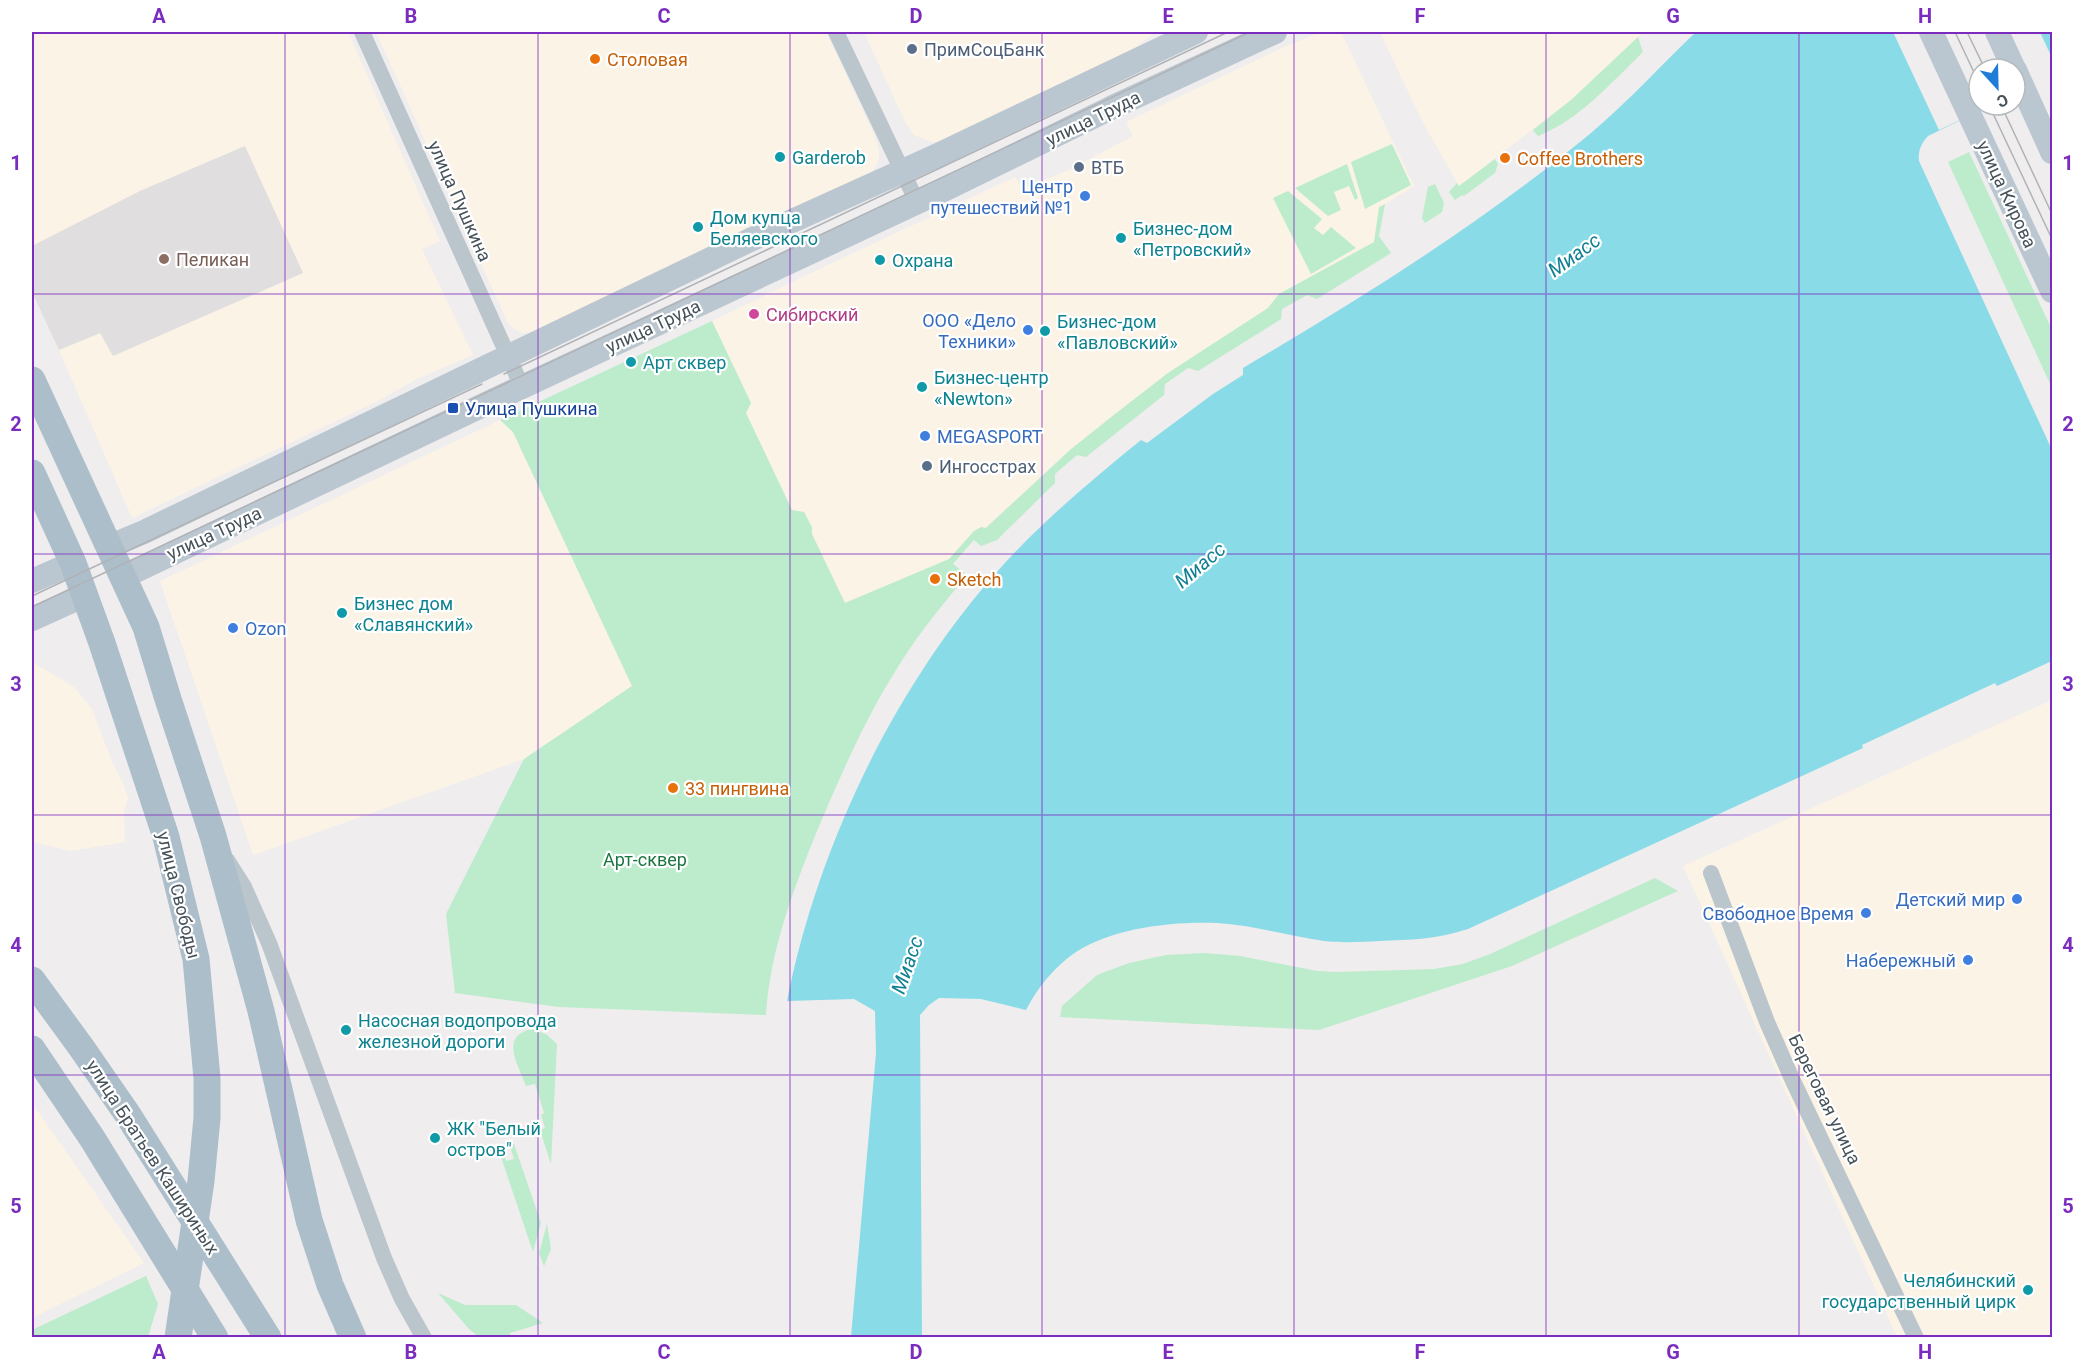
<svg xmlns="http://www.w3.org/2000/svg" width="2084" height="1369" viewBox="0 0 2084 1369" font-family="Roboto,sans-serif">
  <rect width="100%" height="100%" fill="#efeded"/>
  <path fill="#fbf3e6" d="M32,32H348L440,241L422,249L473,355L419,378L374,403L132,518L59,350L101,333L113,356L245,146L140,191L32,246Z
    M376,32H826L874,135L879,151V160L870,176L537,332L522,333L514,329L508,323Z
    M864,32H1155L1135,48L943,141L932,142L914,135L905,122Z
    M1321,32H1341L1414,186L1380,207L1375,242L1279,294L1268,308L1168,373L1115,414L1070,450L989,524L953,564L912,581L909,576L844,603L812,534V527L792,510L746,413L751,403L712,321L794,281L1015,177L1022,189L1069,170L1133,136L1126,122L1284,47Z
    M1380,32H1644L1571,100L1459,186L1420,117Z
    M500,420L513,432L632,686L524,759L253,855L160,581Z
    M32,662L74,687L92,709L113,764L122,781L128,798L124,812L125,842L71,851L32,842Z
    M2052,700V1337H1897L1683,866Z
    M32,1103L144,1263L32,1318Z"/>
  <path fill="#e0dede" d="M245,146L303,273L113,356L100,333L59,350L32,292V246L140,191Z"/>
  <path fill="#bceccb" d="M1638,37L1643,52C1611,83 1579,120 1538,136L1533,130L1571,100Z
    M1392,144L1411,185L1365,209L1351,162Z
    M1969,152L2052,330V388L1948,162Z
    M1495,159L1498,164L1495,173L1464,196L1462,195L1455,200L1449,192L1457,183L1459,186Z
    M1347,164L1358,198L1355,200L1349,186L1334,192L1341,210L1328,216L1295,188Z
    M1435,184L1444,203L1442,212L1425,223L1422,218L1428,187Z
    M1288,191L1322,219L1314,228L1323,235L1331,227L1356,248L1311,274L1273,198Z
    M1385,204L1379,236L1391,253L1317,299L1307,295L1282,309L1281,319L1198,371L1188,368L1165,384L1164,395L1086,457L1077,455L1055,474V483L997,540L981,546L974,540L953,564L967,575C945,602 922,629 903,659C868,712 842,772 817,831C793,890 770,951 766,1015L559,1007L455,993L446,914L524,759L632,686L513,432L500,420L712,321L751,403L746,413L792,510L804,512L812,527V534L845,603L949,559L974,531L981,527L986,528L1070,450L1115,414L1168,373L1268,308L1279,294L1374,242L1379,207Z
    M1655,878L1678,891L1512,966L1319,1030L1060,1017L1062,1006L1097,975L1129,963L1166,955L1204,953L1240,956L1317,971L1337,972L1434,969L1463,964L1490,954Z
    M532,1029L546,1034L557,1044L551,1164L540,1130L545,1128L541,1115L544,1113L535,1084L526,1086C518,1064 499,1036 532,1029Z
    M514,1144L541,1223L533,1252L501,1157L504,1156L506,1161L514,1159L510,1146Z
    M547,1224L551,1249L544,1266L539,1253Z
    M146,1276L158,1304L148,1337H32V1330Z
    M438,1293L465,1305H516L543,1323L510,1333V1337H479L469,1329Z"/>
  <path fill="#8adbe8" d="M1696,32H2052V77L2015,69H1979V105H1992L1928,136C1921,144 1918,150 1919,161L2052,450V661L1997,686L1995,683L1862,745L1863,748L1468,929C1438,939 1410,940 1379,941C1361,942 1342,943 1324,941C1288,936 1253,925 1217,923C1174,921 1112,928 1076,952C1054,967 1038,987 1026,1010L981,999L939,998L929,1005L920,1015L922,1337H851L876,1053L875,1011L854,999L787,1001C818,845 896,683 1003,565C1045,519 1093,479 1141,440L1147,443L1213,394L1243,375V368C1365,296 1482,223 1591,133C1629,101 1661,65 1696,32Z"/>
  <path fill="#efeded" d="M1893,32H2040L2052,58V77L2015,94V69H1979V105H1992L1939,130Z"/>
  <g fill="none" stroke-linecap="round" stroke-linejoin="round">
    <path stroke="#bbc5cc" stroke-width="16" d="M362,32L522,387
      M836,32L917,202
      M227,860L244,887L269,943L384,1258L402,1299L424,1338
      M1711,873L1767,1022L1793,1081L1916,1338"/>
    <path stroke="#bbc7d0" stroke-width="24" d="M1931,32L2052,291
      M1997,32L2014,69
      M2015,70L2052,152
      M108,547L144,532L748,241L936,156L1196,32
      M123,577L494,400L950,187L1113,107L1275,32
      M32,581L73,563
      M32,619L85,595"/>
    <path stroke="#adbecb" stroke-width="27" d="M32,380L146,627L168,699L213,836L261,1011L309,1220L330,1285L353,1338
      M32,473L73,563L102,643L166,837L196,959L207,1078V1118L201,1181L178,1338"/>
    <path stroke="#afb3b7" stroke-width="1.5" d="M1955,32L1979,83
      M1967,32L1985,69
      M1989,105L2052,239
      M2001,105L2052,214
      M504,374L1228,32
      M32,596L482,384
      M32,607L1250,32"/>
    <path stroke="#adbecb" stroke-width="27" d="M32,980L81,1047L128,1115L268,1338
      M32,1049L92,1138L215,1338"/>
  </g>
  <path fill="none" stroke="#7b2cbf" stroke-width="1.5" stroke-opacity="0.55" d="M285,32V1338M538,32V1338M790,32V1338M1042,32V1338M1294,32V1338M1546,32V1338M1799,32V1338M32,294H2052M32,554H2052M32,815H2052M32,1075H2052"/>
  <g fill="#5c6f8a" stroke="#fff" stroke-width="2">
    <circle cx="912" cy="49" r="6"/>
    <circle cx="1079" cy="167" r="6"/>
    <circle cx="927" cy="466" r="6"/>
  </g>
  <g fill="#e8710a" stroke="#fff" stroke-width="2">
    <circle cx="595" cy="59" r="6"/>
    <circle cx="1505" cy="158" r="6"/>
    <circle cx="935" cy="579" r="6"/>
    <circle cx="673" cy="788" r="6"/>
  </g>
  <g fill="#0f9aa8" stroke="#fff" stroke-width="2">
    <circle cx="780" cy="157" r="6"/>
    <circle cx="698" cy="227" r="6"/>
    <circle cx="1121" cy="238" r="6"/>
    <circle cx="880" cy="260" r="6"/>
    <circle cx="1045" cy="331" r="6"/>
    <circle cx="631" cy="362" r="6"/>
    <circle cx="922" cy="387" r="6"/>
    <circle cx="342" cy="613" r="6"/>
    <circle cx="346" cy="1030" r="6"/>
    <circle cx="435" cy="1138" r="6"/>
    <circle cx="2028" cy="1290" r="6"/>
  </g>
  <g fill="#3f7fe0" stroke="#fff" stroke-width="2">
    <circle cx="1085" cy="196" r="6"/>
    <circle cx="1028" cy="330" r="6"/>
    <circle cx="925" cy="436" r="6"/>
    <circle cx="233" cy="628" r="6"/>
    <circle cx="2017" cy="899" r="6"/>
    <circle cx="1866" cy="913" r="6"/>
    <circle cx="1968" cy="960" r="6"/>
  </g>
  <circle fill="#8d6e63" stroke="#fff" stroke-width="2" cx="164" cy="259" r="6"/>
  <circle fill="#d1479c" stroke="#fff" stroke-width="2" cx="754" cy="314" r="6"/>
  <rect fill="#1a4fb4" stroke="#fff" stroke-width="2" x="447" y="402" width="12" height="12" rx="3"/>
  <g text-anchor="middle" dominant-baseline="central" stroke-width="4.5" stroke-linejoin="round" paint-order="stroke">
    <g font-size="18" fill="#4e5e75" stroke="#fff" text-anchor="start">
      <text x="924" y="49">ПримСоцБанк</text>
      <text x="1091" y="167">ВТБ</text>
      <text x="939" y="466">Ингосстрах</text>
    </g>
    <g font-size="18" fill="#c56008" stroke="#fff" text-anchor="start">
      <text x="607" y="59">Столовая</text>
      <text x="1517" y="158">Coffee Brothers</text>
      <text x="947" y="579">Sketch</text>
      <text x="685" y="788">33 пингвина</text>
    </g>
    <g font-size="18" fill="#465259" stroke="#fff">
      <text transform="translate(1093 118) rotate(-26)">улица Труда</text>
      <text transform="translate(2007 194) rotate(65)">улица Кирова</text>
      <text transform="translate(460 201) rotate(66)">улица Пушкина</text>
      <text transform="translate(653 326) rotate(-25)">улица Труда</text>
      <text transform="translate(214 533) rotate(-25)">улица Труда</text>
      <text transform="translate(179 895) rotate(76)">улица Свободы</text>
      <text transform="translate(1825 1099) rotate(64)">Береговая улица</text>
      <text transform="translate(153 1157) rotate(57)">улица Братьев Кашириных</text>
    </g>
    <g font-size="18" fill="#0d838f" stroke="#fff" text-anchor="start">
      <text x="792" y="157">Garderob</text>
      <text x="710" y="217">Дом купца<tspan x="710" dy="21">Беляевского</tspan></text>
      <text x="1133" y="228">Бизнес-дом<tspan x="1133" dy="21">«Петровский»</tspan></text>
      <text x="892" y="260">Охрана</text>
      <text x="1057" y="321">Бизнес-дом<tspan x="1057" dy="21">«Павловский»</tspan></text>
      <text x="643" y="362">Арт сквер</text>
      <text x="934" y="377">Бизнес-центр<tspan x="934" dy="21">«Newton»</tspan></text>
      <text x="354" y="603">Бизнес дом<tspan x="354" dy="21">«Славянский»</tspan></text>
      <text x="358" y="1020">Насосная водопровода<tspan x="358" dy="21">железной дороги</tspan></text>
      <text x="447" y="1128">ЖК "Белый<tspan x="447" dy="21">остров"</tspan></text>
      <text x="2016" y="1280" text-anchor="end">Челябинский<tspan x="2016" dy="21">государственный цирк</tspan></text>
    </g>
    <g font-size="18" fill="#366cbe" stroke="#fff" text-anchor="end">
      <text x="1073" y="186">Центр<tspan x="1073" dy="21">путешествий №1</tspan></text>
      <text x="1016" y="320">ООО «Дело<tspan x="1016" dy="21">Техники»</tspan></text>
      <text x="937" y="436" text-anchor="start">MEGASPORT</text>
      <text x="245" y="628" text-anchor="start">Ozon</text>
      <text x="2005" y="899">Детский мир</text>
      <text x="1854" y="913">Свободное Время</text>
      <text x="1956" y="960">Набережный</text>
    </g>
    <g font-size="18" fill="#785e54" stroke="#fff" text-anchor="start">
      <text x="176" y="259">Пеликан</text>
    </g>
    <g font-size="18" fill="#b23c85" stroke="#fff" text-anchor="start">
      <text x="766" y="314">Сибирский</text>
    </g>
    <g font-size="18" fill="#164399" stroke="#fff" text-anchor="start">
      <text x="465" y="408">Улица Пушкина</text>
    </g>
    <g font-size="18" fill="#1a7742" stroke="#fff">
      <text x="645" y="859">Арт-сквер</text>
    </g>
    <g font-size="20" font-style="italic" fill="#118193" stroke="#fff">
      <text transform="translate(1574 255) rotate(-36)">Миасс</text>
      <text transform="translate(1200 565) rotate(-40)">Миасс</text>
      <text transform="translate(907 965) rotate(-71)">Миасс</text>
    </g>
  </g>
  <rect width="2084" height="1369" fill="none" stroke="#ffffff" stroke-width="66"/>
  <g transform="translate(1997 87) rotate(158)"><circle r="28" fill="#ffffff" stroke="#b5babd" stroke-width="1.5"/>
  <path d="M0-4.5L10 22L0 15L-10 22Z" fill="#1f7dd7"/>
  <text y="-9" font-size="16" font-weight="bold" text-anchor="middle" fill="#465259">С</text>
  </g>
  <rect x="33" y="33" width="2018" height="1303" fill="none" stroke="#7b2cbf" stroke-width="2"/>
  <g font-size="20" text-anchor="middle" font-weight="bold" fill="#7b2cbf">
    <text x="159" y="23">A</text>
    <text x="411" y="23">B</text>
    <text x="664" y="23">C</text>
    <text x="916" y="23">D</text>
    <text x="1168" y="23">E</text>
    <text x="1420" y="23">F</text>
    <text x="1673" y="23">G</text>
    <text x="1925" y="23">H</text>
    <text x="16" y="170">1</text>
    <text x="2068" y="170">1</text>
    <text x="16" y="431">2</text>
    <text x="2068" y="431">2</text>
    <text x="16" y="691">3</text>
    <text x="2068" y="691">3</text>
    <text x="16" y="952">4</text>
    <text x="2068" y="952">4</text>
    <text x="16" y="1213">5</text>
    <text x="2068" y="1213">5</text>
    <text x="159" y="1359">A</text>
    <text x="411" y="1359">B</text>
    <text x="664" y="1359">C</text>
    <text x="916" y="1359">D</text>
    <text x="1168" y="1359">E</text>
    <text x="1420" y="1359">F</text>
    <text x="1673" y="1359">G</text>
    <text x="1925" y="1359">H</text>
  </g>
</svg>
